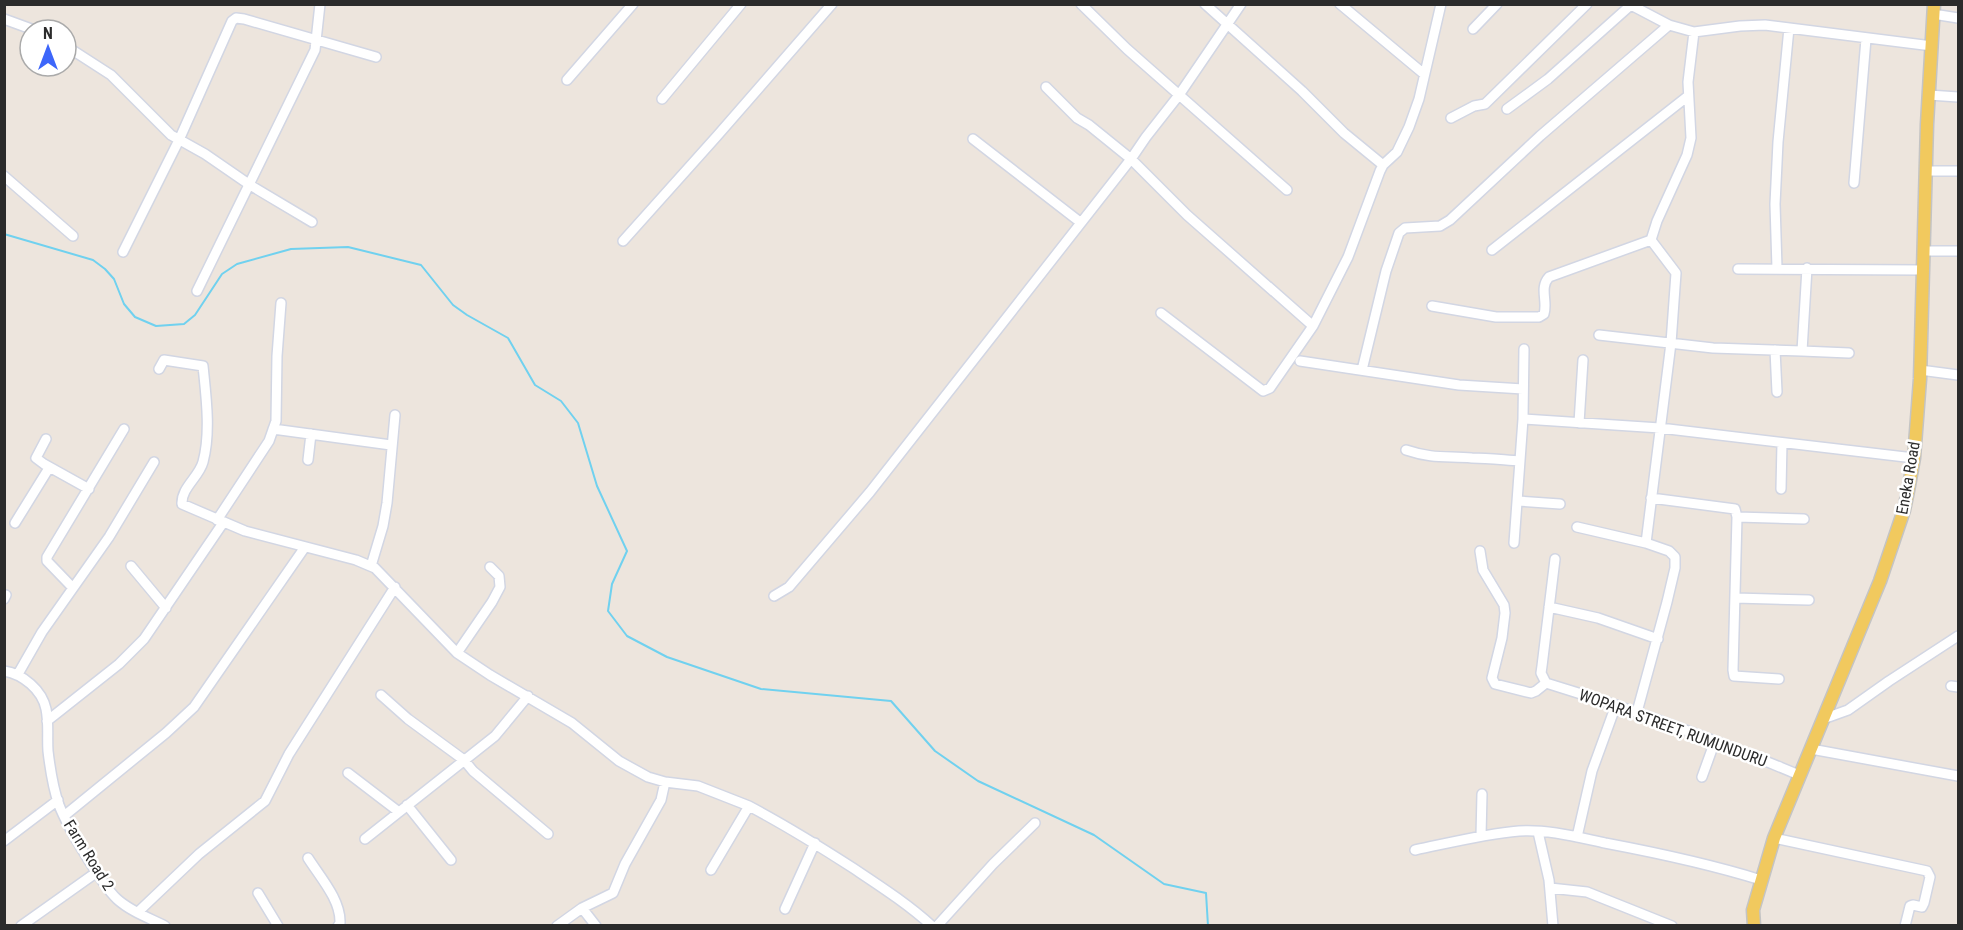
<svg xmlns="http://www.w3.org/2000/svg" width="1963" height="930" viewBox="0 0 1963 930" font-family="'Roboto Condensed',sans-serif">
  <rect width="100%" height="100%" fill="#ede5dd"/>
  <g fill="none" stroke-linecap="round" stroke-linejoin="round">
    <path stroke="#70d1ef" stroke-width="2" d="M4,234L93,260L105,269L114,279L124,304L135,317L156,326L184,324L195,315L222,274L237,264L291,249L348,247L421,265L453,305L467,315L508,338L535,385L561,401L578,423L597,486L627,551L612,584L608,611L627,636L667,657L761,689L891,701L935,751L978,781L1094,835L1164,884L1206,893L1208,926"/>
    <defs>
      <path id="minor" d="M1081,4L1127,49L1287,190
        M1205,4L1302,91L1344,133L1383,165
        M1340,4L1424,74
        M1629,4L1669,25L1694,32L1740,26L1765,25L1932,46
        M1933,14L1958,18
        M4,19L34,30
        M1473,29L1497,4
        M66,46L111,75L171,135L205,154L250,185L312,222
        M567,80L633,4
        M1046,87L1077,118L1089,125L1131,159L1187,215L1313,326
        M1929,95L1958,97
        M662,99L741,4
        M1507,109L1548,79L1632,4
        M1451,118L1474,106L1485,104L1587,4
        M973,139L1080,222
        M1926,171H1958
        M4,176L73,236
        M1854,183L1866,39
        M1651,240L1657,221L1687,155L1691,138L1688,82L1694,32
        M623,241L717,136L832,4
        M1492,250L1688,96
        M1924,251H1958
        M123,252L179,140L232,21L236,18L244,19L376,57
        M1777,268L1775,204L1778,142L1789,28
        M1738,269L1924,270
        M197,291L315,50L320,4
        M1432,306L1496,317H1539L1544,314C1548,301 1539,288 1549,277L1651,240
        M1161,313L1263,391L1270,388L1313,326L1348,257L1380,171L1383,165L1397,152L1409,127L1419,99L1441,4
        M1599,335L1713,348L1802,351L1807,268
        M1775,350L1777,392
        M1802,351L1849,353
        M1300,361L1459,385L1523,389
        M159,369L164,360L203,366C206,396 211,432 203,462C199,477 181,488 182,504L245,531L356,560L375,568L457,653L490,675L572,723L619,761L648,777L665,782L698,786L749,806
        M1362,370L1386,271L1399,233L1405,228L1440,226L1450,220L1540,136L1669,25
        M1920,370L1958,375
        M1523,419L1660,428L1914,458
        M1579,423L1583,360
        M273,429L391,445
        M46,439L36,458L44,464L89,489
        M1406,450C1433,459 1445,456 1472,458C1488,458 1504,460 1520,461
        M308,460L311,434
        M1781,489L1782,443
        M1651,498L1735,509L1737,517L1733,670L1734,676L1779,679
        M1518,501L1560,504
        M1737,517L1804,519
        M217,520L269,441L276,421L277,356L281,303
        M15,523L49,468
        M1577,527L1646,543L1669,551L1675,557V568L1667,602L1637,712
        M1514,543L1523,419L1524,349
        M1646,543L1671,343L1676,273L1651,240
        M1480,551L1483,570L1504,605L1505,613L1502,638L1492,678L1495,684L1531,693L1536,691L1546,683
        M131,566L166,608
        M371,566L383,526L387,503L395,415
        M73,588L47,561V557L124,429
        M774,596L789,587L870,492L1131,159L1146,137L1179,95L1241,4
        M1735,598L1809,600
        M4,599L6,595
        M1549,607L1598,618L1658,639
        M457,653L492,602L500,587L499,576L490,567
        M4,671C23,674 42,690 46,709C49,723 47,737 48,751C50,768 53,788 59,805C67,826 101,884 117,899C130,911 149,918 165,926
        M18,674L42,632L109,537L154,462
        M1546,683C1632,709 1716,740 1799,775
        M1546,683L1541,673L1542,666L1555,559
        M1951,686L1958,687
        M381,695L408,719L464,760L473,771L548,834
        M1823,719L1848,710L1889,681L1958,636
        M47,721L119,664L144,639L223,523
        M1811,749L1958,776
        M348,773L399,812
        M1702,777L1715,741
        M407,805L451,860
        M64,816L166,733L194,707L305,547
        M1538,832L1549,880L1553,926
        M1481,836L1482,794
        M1577,837L1592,771L1616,705
        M1774,838L1927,871L1930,877L1924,903L1922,907L1913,905L1910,906L1905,926
        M365,839L495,736L528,696
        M4,841L58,800
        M1415,850C1449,843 1484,834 1519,831C1547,829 1577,837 1605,843C1658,853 1710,864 1761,880
        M308,858C320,877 341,900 340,923L338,926
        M711,870L749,806C785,825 819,846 853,868C880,886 908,904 932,926
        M1550,888L1587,892L1672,926
        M258,893L278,926
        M582,908L596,926
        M785,909L815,843
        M138,912L199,854L265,801L289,754L395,587
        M21,926L97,872
        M557,926L582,908L613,893L625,864L661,800L665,782
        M937,926L993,864L1035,823"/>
      <path id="major" d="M1754,926L1753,910L1774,838L1880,581L1904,510L1908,491L1914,458L1920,379L1927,124L1934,4"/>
    </defs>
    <use href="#minor" stroke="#d2d6e3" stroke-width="12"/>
    <use href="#major" stroke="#c4c4c4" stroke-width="15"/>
    <use href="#minor" stroke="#fff" stroke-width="9"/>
    <use href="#major" stroke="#f1c95e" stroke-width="12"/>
  </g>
  <g text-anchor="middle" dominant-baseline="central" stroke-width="5" stroke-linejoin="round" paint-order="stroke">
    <g font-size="16" fill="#2b2b2b" stroke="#fff">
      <text transform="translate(1908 478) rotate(-80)">Eneka Road</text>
      <text transform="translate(1673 728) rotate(20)">WOPARA STREET, RUMUNDURU</text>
      <text transform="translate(89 855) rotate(58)">Farm Road 2</text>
    </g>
  </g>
  <rect width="1963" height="930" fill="none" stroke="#2b2b2b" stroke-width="12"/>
  <g transform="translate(48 48)"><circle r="28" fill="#ffffff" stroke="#aaaaaa" stroke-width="1.5"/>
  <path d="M0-4.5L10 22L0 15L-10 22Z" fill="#3d66fa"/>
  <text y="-9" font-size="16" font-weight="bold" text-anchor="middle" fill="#2b2b2b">N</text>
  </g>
</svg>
